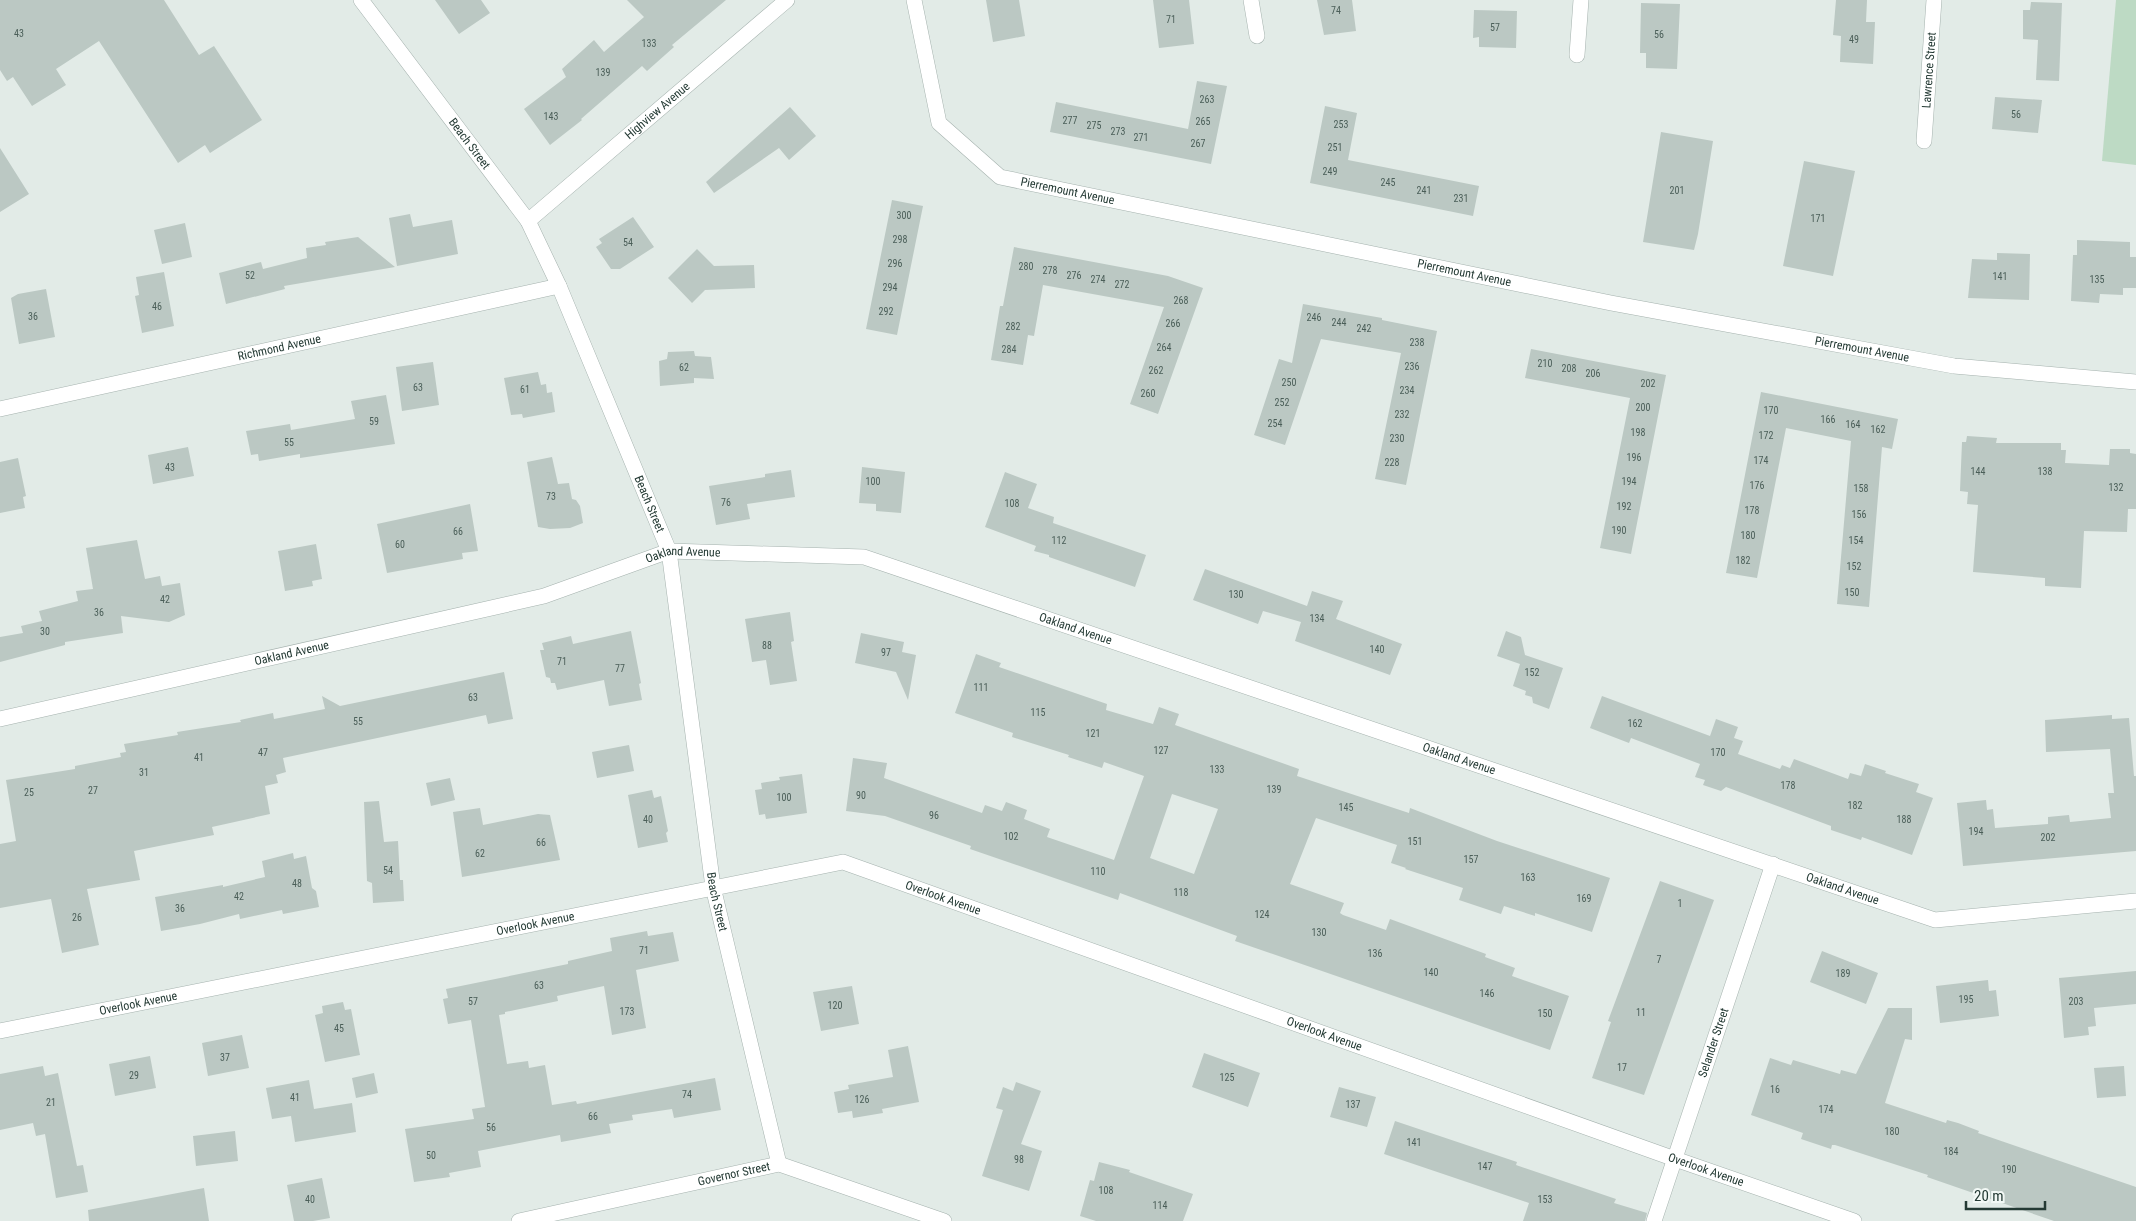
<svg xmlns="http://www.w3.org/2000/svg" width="2136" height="1221" viewBox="0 0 2136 1221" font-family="'Roboto Condensed',sans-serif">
  <rect width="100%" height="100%" fill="#e2ebe7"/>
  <path fill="#bddac4" d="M2116,0H2136V165L2102,161Z"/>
  <path fill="#bbc8c3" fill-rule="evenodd" d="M0,0H164L199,55L214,46L262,120L210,153L205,145L178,163L99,41L56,69L66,85L32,106L13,77L7,81L0,70Z
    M435,0H481L490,13L459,34Z
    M627,0H726L672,45L674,47L647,71L642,66L581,119L582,120L550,145L524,109L566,77L562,69L594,40L604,52L644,17Z
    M986,0H1019L1025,36L993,42Z
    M1153,0H1189L1194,44L1159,48Z
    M1317,0H1352L1356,31L1324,35Z
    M1836,0H1867L1866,22H1875L1873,64L1840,62L1841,36L1833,35Z
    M2031,2L2062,3L2059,81L2036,80L2038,40L2023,39V10H2030Z
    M1641,3L1680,4L1677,69L1646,68V53H1640Z
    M1474,10L1517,11L1516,48L1479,47V37L1473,38Z
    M1197,81L1227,86L1211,164L1050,132L1056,102L1188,129Z
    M1995,97L2042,100L2038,133L1992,129Z
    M1325,106L1357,113L1348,160L1479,186L1473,216L1310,183Z
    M790,107L816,136L789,160L779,148L714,193L706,182Z
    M1661,132L1713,141L1698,234L1694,250L1643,242Z
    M0,148L29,194L0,212Z
    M1804,161L1855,171L1833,276L1783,266Z
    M892,200L923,206L897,335L866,329Z
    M410,214L413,227L452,220L458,254L397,266L389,218Z
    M633,217L654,247L620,269H611L596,247L602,243L599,239Z
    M185,223L192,257L162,264L154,230Z
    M358,237L395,267L284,286L285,289L226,304L219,273L261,262L263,269L307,258L306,248L326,245L325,242Z
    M2077,240L2130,242V257H2136V288H2123V295L2100,294L2099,303L2071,301L2073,255H2077Z
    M1014,247L1168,276L1203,288L1158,414L1130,404L1164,307L1043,285L1034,336L1028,335L1023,365L991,360L1000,306H1003Z
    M697,249L714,266L754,265L755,288L705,290L692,303L668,278Z
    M1997,253L2030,254L2029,300L1968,298L1972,259L1997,260Z
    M164,272L174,326L142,333L135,296L139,295L136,277Z
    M46,289L55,337L19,344L11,298L18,294Z
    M1303,304L1382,318V320L1437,331L1406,485L1375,479L1401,353L1321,339L1285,445L1254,435L1279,359L1292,363Z
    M1531,349L1666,375L1631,554L1600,548L1630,398L1525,378Z
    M694,351L695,356L711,357L714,379L694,378V383L660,386L659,361L667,359L668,352Z
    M433,362L439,405L402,411L396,367Z
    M538,372L541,385L546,384L547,393L552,392L555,412L523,418L522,414L511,415L504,378Z
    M1761,392L1898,419L1892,449L1882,447L1869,607L1837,604L1851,441L1786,428L1757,578L1726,573Z
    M386,395L395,444L300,458V454L259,461L258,454L251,455L246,431L290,424L291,430L355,419L351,401Z
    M1967,436L1997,438L1996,443H2061V450H2066L2065,463L2109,465L2110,449H2130V453L2136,454V509H2128L2127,532L2084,531L2081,588L2045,586V578L1973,572L1978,505L1967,504L1968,492L1960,491L1962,442H1966Z
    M188,447L194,476L153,484L148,455Z
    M552,457L558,484L569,483L572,499L576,500L580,506L583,523L570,528L550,529L538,527L527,462Z
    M18,458L26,496L23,497L25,508L0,513V462Z
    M862,467L905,472L901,513L876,511V504L859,503Z
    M791,470L795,497L747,504L750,519L716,525L709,486L765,477V474Z
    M1005,472L1037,484L1028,508L1054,517L1053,523L1146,555L1135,587L1049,557V555L1034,551L1036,546L985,527Z
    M470,504L478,551L462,553L463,559L387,573L377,524Z
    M137,540L145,579L160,576L162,586L180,583L185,615L169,622L121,616L123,633L65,642V645L0,662V637L23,633L21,626L42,621L39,611L78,601L76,591L93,589L86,548Z
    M316,544L322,579L312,581L313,586L285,591L278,551Z
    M1205,569L1307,606L1312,591L1343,601L1336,619L1402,644L1390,675L1295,641L1301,622L1263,611L1258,624L1193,600Z
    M790,612L794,641L791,642L797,681L770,685L766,660L752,662L745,619Z
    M631,631L641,683L639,684L642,700L609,706L604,680L557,690L555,683H551L550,678L546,677L540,650H544L542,643L571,636L573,644Z
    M1506,631L1521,637L1525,655L1563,668L1549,709L1533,703L1532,697L1525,695L1526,691L1513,686L1520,664L1497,656Z
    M861,633L904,642L902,652L916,655L908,700L896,672L855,663Z
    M976,654L1001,663L999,667L1107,704L1106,710L1153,724L1159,707L1179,714L1175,725L1299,769L1297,776L1409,813L1410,808L1497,841L1610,878L1592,932L1535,913V916L1504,906L1501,914L1459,900L1463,888L1405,869L1406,868L1391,863L1397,845L1316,818L1290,884L1344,903L1340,913L1343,915L1386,930L1390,919L1486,954L1485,957L1515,968L1512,976L1569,996L1550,1050L1235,941L1237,936L1120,893L1118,900L970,849L971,846L885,816L846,811L853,758L887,763L884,778L982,813L985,805L1002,811L1006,802L1027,810L1024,819L1050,829L1047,837L1114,860L1144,776L1104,762L1102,768L1068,757L1069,755L1012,737L1013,733L955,713ZM1172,794L1218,809L1194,874L1150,858Z
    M504,672L513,719L488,724L486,715L283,758L286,772L276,775L278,783L265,786L270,814L212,827L214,835L134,851L140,880L87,889L99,945L62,953L51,899L0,908V844L16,841L6,780L75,769V766L121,757L120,753L126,752L124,744L178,735L177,732L241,722L240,720L273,713L274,719L325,709L322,696L340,706Z
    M1602,696L1710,736L1716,719L1738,727L1734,738L1743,741L1738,754L1780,769L1782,765L1790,768L1794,759L1848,779L1850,773L1861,776L1865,764L1886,771L1885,773L1919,784L1916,792L1933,798L1912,855L1862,837L1861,840L1831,830V826L1726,787L1721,791L1703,785L1705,780L1695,777L1700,764L1631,738L1629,743L1590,728Z
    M2112,715V719L2129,718L2134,776H2136V851L1963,866L1957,803L1986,800L1987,810L1993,809L1995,828L2048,824V817L2069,815L2070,822L2111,818L2108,793H2114L2110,749L2046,752L2045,720Z
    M629,745L634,771L597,778L592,752Z
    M802,774L807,813L766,819L765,814L759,815L755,790L762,789L761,783L780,780L779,777Z
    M450,778L455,800L431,806L426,783Z
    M652,790L654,798L661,796L668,831L666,833L668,842L638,848L628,795Z
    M379,801L384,842L398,841L400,880H403L404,901L373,903L372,883L367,881L364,802Z
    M480,808L483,825L538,814L550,815L560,860L462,877L453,812Z
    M293,853L294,859L306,856L312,888L316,891L319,907L283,914L282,910L240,919L239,914L200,924L161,931L155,897L223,885V887L265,877L262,861Z
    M1660,881L1714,900L1644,1095L1592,1078L1611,1022L1608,1021Z
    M647,931L648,936L673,932L679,961L636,970L646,1028L612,1035L604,986L557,996L558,1001L505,1012V1014L499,1015L507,1064L528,1061L529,1068L545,1065L552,1105L576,1101L577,1104L715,1078L721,1110L674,1118L672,1109L632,1115L633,1120L609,1124L611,1133L561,1142L560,1135L478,1151L481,1167L449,1173L450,1177L414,1182L405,1129L474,1119L472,1109L485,1107L471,1020L448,1024L443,999L448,998L446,989L568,964V961L612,951L610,938Z
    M1822,951L1878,973L1866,1004L1810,982Z
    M2136,971V1004L2094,1008L2096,1026L2088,1027L2089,1035L2064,1038L2059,978Z
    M1988,980L1989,991L1996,990L1999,1016L1940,1023L1936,986Z
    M852,986L859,1024L821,1031L813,992Z
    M343,1002L345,1010L351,1009L360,1055L325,1062L315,1015L323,1013L322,1006Z
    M1888,1008H1912V1040L1905,1039L1885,1103L1946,1123L1947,1120L1958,1123L1979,1131L1978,1133L2136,1187V1221H2054L1927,1177L1928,1175L1835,1145H1832L1831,1149L1801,1139L1803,1133L1751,1115L1770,1058L1791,1065L1793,1060L1840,1074L1841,1070L1856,1074Z
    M242,1035L249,1068L208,1076L202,1043Z
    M908,1046L919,1102L882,1109L883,1113L853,1118L852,1111L838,1113L834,1092L849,1089L848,1085L893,1077L888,1050Z
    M1204,1053L1260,1073L1248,1107L1192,1087Z
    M150,1056L156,1088L115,1096L109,1064Z
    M43,1066L45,1076L58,1073L77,1166L83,1165L88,1192L56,1198L45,1134L36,1136L33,1123L0,1130V1074Z
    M2124,1066L2126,1096L2097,1098L2094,1068Z
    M374,1073L378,1093L356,1098L352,1078Z
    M309,1080L314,1109L352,1103L356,1132L295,1142L291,1116L272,1119L266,1088Z
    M1016,1082L1041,1091L1021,1144L1042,1151L1029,1191L982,1176L1003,1110L996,1108L1003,1087L1013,1091Z
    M1339,1087L1376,1097L1367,1127L1330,1117Z
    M1395,1121L1517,1162L1516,1165L1616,1199L1614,1203L1647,1213L1645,1221H1523L1529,1203L1384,1154Z
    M235,1131L238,1161L196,1166L193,1136Z
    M1099,1162L1130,1170L1129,1172L1193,1194L1183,1221H1096L1080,1216L1090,1180L1094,1181Z
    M322,1178L330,1218L313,1221H294L287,1185Z
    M204,1188L209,1221H89L88,1210Z"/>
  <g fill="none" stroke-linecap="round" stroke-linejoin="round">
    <defs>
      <g id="minor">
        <path id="s1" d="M361,0L528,221L559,286L669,551L713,887L779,1164"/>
        <path id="s2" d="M914,0L939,123L1000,177L1611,303L1954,366L2136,382"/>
        <path d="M1251,0L1257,36"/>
        <path d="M1577,55L1581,0"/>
        <path id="s3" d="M1924,141L1934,0"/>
        <path id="s4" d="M528,221L787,0"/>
        <path id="s5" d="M0,409L559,286"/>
        <path id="s6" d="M0,719L544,596L669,551L864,557L1935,920L2136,901"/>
        <path id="s7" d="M0,1031L843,862L1675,1159L1854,1221"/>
        <path id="s8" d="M519,1221L779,1164L944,1221"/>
        <path id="s9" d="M1654,1221L1773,864"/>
      </g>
    </defs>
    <use href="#minor" stroke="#a5b2ae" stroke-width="16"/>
    <use href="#minor" stroke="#fff" stroke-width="15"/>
  </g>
  <g text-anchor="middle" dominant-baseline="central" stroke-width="4.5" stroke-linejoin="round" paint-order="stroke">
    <g font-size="10" fill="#4a5e58">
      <text x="1336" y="10">74</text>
      <text x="1171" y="19">71</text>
      <text x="1495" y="27">57</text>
      <text x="19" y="33">43</text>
      <text x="1659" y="34">56</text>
      <text x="1854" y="39">49</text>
      <text x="649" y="43">133</text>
      <text x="603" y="72">139</text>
      <text x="1207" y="99">263</text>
      <text x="2016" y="114">56</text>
      <text x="551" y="116">143</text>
      <text x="1070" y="120">277</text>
      <text x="1203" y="121">265</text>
      <text x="1341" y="124">253</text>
      <text x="1094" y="125">275</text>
      <text x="1118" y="131">273</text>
      <text x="1141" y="137">271</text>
      <text x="1198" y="143">267</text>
      <text x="1335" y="147">251</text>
      <text x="1330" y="171">249</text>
      <text x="1388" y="182">245</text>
      <text x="1424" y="190">241</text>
      <text x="1677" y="190">201</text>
      <text x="1461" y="198">231</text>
      <text x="904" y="215">300</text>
      <text x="1818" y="218">171</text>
      <text x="900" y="239">298</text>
      <text x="628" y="242">54</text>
      <text x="895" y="263">296</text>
      <text x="1026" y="266">280</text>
      <text x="1050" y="270">278</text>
      <text x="250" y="275">52</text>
      <text x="1074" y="275">276</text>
      <text x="2000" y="276">141</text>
      <text x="1098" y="279">274</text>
      <text x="2097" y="279">135</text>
      <text x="1122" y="284">272</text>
      <text x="890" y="287">294</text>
      <text x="1181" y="300">268</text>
      <text x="157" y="306">46</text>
      <text x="886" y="311">292</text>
      <text x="33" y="316">36</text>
      <text x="1314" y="317">246</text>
      <text x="1339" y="322">244</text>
      <text x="1173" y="323">266</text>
      <text x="1013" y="326">282</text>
      <text x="1364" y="328">242</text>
      <text x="1417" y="342">238</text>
      <text x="1164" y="347">264</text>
      <text x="1009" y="349">284</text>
      <text x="1545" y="363">210</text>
      <text x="1412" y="366">236</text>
      <text x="684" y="367">62</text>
      <text x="1569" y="368">208</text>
      <text x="1156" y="370">262</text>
      <text x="1593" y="373">206</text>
      <text x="1289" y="382">250</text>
      <text x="1648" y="383">202</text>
      <text x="418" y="387">63</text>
      <text x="525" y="389">61</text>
      <text x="1407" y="390">234</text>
      <text x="1148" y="393">260</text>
      <text x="1282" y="402">252</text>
      <text x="1643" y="407">200</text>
      <text x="1771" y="410">170</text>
      <text x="1402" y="414">232</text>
      <text x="1828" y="419">166</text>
      <text x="374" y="421">59</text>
      <text x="1275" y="423">254</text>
      <text x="1853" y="424">164</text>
      <text x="1878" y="429">162</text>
      <text x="1638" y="432">198</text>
      <text x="1766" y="435">172</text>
      <text x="1397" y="438">230</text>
      <text x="289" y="442">55</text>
      <text x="1634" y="457">196</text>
      <text x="1761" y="460">174</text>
      <text x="1392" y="462">228</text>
      <text x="170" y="467">43</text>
      <text x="1978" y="471">144</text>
      <text x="2045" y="471">138</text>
      <text x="873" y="481">100</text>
      <text x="1629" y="481">194</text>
      <text x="1757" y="485">176</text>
      <text x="2116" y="487">132</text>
      <text x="1861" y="488">158</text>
      <text x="551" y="496">73</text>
      <text x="726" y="502">76</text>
      <text x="1012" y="503">108</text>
      <text x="1624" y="506">192</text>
      <text x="1752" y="510">178</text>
      <text x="1859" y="514">156</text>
      <text x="1619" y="530">190</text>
      <text x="458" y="531">66</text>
      <text x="1748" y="535">180</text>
      <text x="1059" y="540">112</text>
      <text x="1856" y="540">154</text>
      <text x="400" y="544">60</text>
      <text x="1743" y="560">182</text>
      <text x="1854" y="566">152</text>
      <text x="1852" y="592">150</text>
      <text x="1236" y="594">130</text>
      <text x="165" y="599">42</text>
      <text x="99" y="612">36</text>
      <text x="1317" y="618">134</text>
      <text x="45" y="631">30</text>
      <text x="767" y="645">88</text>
      <text x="1377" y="649">140</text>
      <text x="886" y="652">97</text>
      <text x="562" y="661">71</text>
      <text x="620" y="668">77</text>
      <text x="1532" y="672">152</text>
      <text x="981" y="687">111</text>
      <text x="473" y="697">63</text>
      <text x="1038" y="712">115</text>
      <text x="358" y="721">55</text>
      <text x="1635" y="723">162</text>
      <text x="1093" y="733">121</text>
      <text x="1161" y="750">127</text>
      <text x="263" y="752">47</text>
      <text x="1718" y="752">170</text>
      <text x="199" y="757">41</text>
      <text x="1217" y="769">133</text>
      <text x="144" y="772">31</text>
      <text x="1788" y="785">178</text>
      <text x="1274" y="789">139</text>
      <text x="93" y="790">27</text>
      <text x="29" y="792">25</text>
      <text x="861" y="795">90</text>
      <text x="784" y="797">100</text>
      <text x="1855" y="805">182</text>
      <text x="1346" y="807">145</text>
      <text x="934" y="815">96</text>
      <text x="648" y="819">40</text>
      <text x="1904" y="819">188</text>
      <text x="1976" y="831">194</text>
      <text x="1011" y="836">102</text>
      <text x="2048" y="837">202</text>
      <text x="1415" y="841">151</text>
      <text x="541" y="842">66</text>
      <text x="480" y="853">62</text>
      <text x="1471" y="859">157</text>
      <text x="388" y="870">54</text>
      <text x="1098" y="871">110</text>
      <text x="1528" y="877">163</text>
      <text x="297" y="883">48</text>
      <text x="1181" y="892">118</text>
      <text x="239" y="896">42</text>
      <text x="1584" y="898">169</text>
      <text x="1680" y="903">1</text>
      <text x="180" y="908">36</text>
      <text x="1262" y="914">124</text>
      <text x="77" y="917">26</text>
      <text x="1319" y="932">130</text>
      <text x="644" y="950">71</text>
      <text x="1375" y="953">136</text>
      <text x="1659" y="959">7</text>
      <text x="1431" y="972">140</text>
      <text x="1843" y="973">189</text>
      <text x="539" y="985">63</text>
      <text x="1487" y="993">146</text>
      <text x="1966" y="999">195</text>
      <text x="473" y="1001">57</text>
      <text x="2076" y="1001">203</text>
      <text x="835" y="1005">120</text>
      <text x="627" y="1011">173</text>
      <text x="1641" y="1012">11</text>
      <text x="1545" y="1013">150</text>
      <text x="339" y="1028">45</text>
      <text x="225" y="1057">37</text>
      <text x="1622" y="1067">17</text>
      <text x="134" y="1075">29</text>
      <text x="1227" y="1077">125</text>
      <text x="1775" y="1089">16</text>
      <text x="687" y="1094">74</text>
      <text x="295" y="1097">41</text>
      <text x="862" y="1099">126</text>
      <text x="51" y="1102">21</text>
      <text x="1353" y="1104">137</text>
      <text x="1826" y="1109">174</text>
      <text x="593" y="1116">66</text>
      <text x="491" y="1127">56</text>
      <text x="1892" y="1131">180</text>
      <text x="1414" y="1142">141</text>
      <text x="1951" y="1151">184</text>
      <text x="431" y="1155">50</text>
      <text x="1019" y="1159">98</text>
      <text x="1485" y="1166">147</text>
      <text x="2009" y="1169">190</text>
      <text x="1106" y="1190">108</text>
      <text x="310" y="1199">40</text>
      <text x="1545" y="1199">153</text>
      <text x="1160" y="1205">114</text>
    </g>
    <g font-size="12" fill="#243a34" stroke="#f2f8f5">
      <text stroke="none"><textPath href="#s3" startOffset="71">Lawrence Street</textPath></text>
      <text stroke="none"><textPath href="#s4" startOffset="170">Highview Avenue</textPath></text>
      <text stroke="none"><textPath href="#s1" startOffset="180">Beach Street</textPath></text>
      <text stroke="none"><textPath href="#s2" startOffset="276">Pierremount Avenue</textPath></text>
      <text stroke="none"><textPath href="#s2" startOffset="681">Pierremount Avenue</textPath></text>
      <text stroke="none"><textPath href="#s5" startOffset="286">Richmond Avenue</textPath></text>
      <text stroke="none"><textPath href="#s2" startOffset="1086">Pierremount Avenue</textPath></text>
      <text stroke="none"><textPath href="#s1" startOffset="585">Beach Street</textPath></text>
      <text stroke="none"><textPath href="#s6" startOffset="704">Oakland Avenue</textPath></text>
      <text stroke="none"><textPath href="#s6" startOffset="1109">Oakland Avenue</textPath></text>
      <text stroke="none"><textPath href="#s6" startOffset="299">Oakland Avenue</textPath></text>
      <text stroke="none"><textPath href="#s6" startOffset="1514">Oakland Avenue</textPath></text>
      <text stroke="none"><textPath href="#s6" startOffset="1919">Oakland Avenue</textPath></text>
      <text stroke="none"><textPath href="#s7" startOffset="966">Overlook Avenue</textPath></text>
      <text stroke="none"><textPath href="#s1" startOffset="990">Beach Street</textPath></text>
      <text stroke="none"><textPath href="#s7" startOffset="546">Overlook Avenue</textPath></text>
      <text stroke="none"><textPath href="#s7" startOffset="141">Overlook Avenue</textPath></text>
      <text stroke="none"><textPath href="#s7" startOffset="1371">Overlook Avenue</textPath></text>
      <text stroke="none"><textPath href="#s9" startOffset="188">Selander Street</textPath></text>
      <text stroke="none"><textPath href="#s7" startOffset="1776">Overlook Avenue</textPath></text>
      <text stroke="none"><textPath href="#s8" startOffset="220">Governor Street</textPath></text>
    </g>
  </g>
  <path d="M1966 1201v8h79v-8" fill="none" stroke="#243a34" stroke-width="2.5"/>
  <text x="1974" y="1201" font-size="15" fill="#243a34" stroke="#f2f8f5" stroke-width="4" paint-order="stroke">20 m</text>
</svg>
